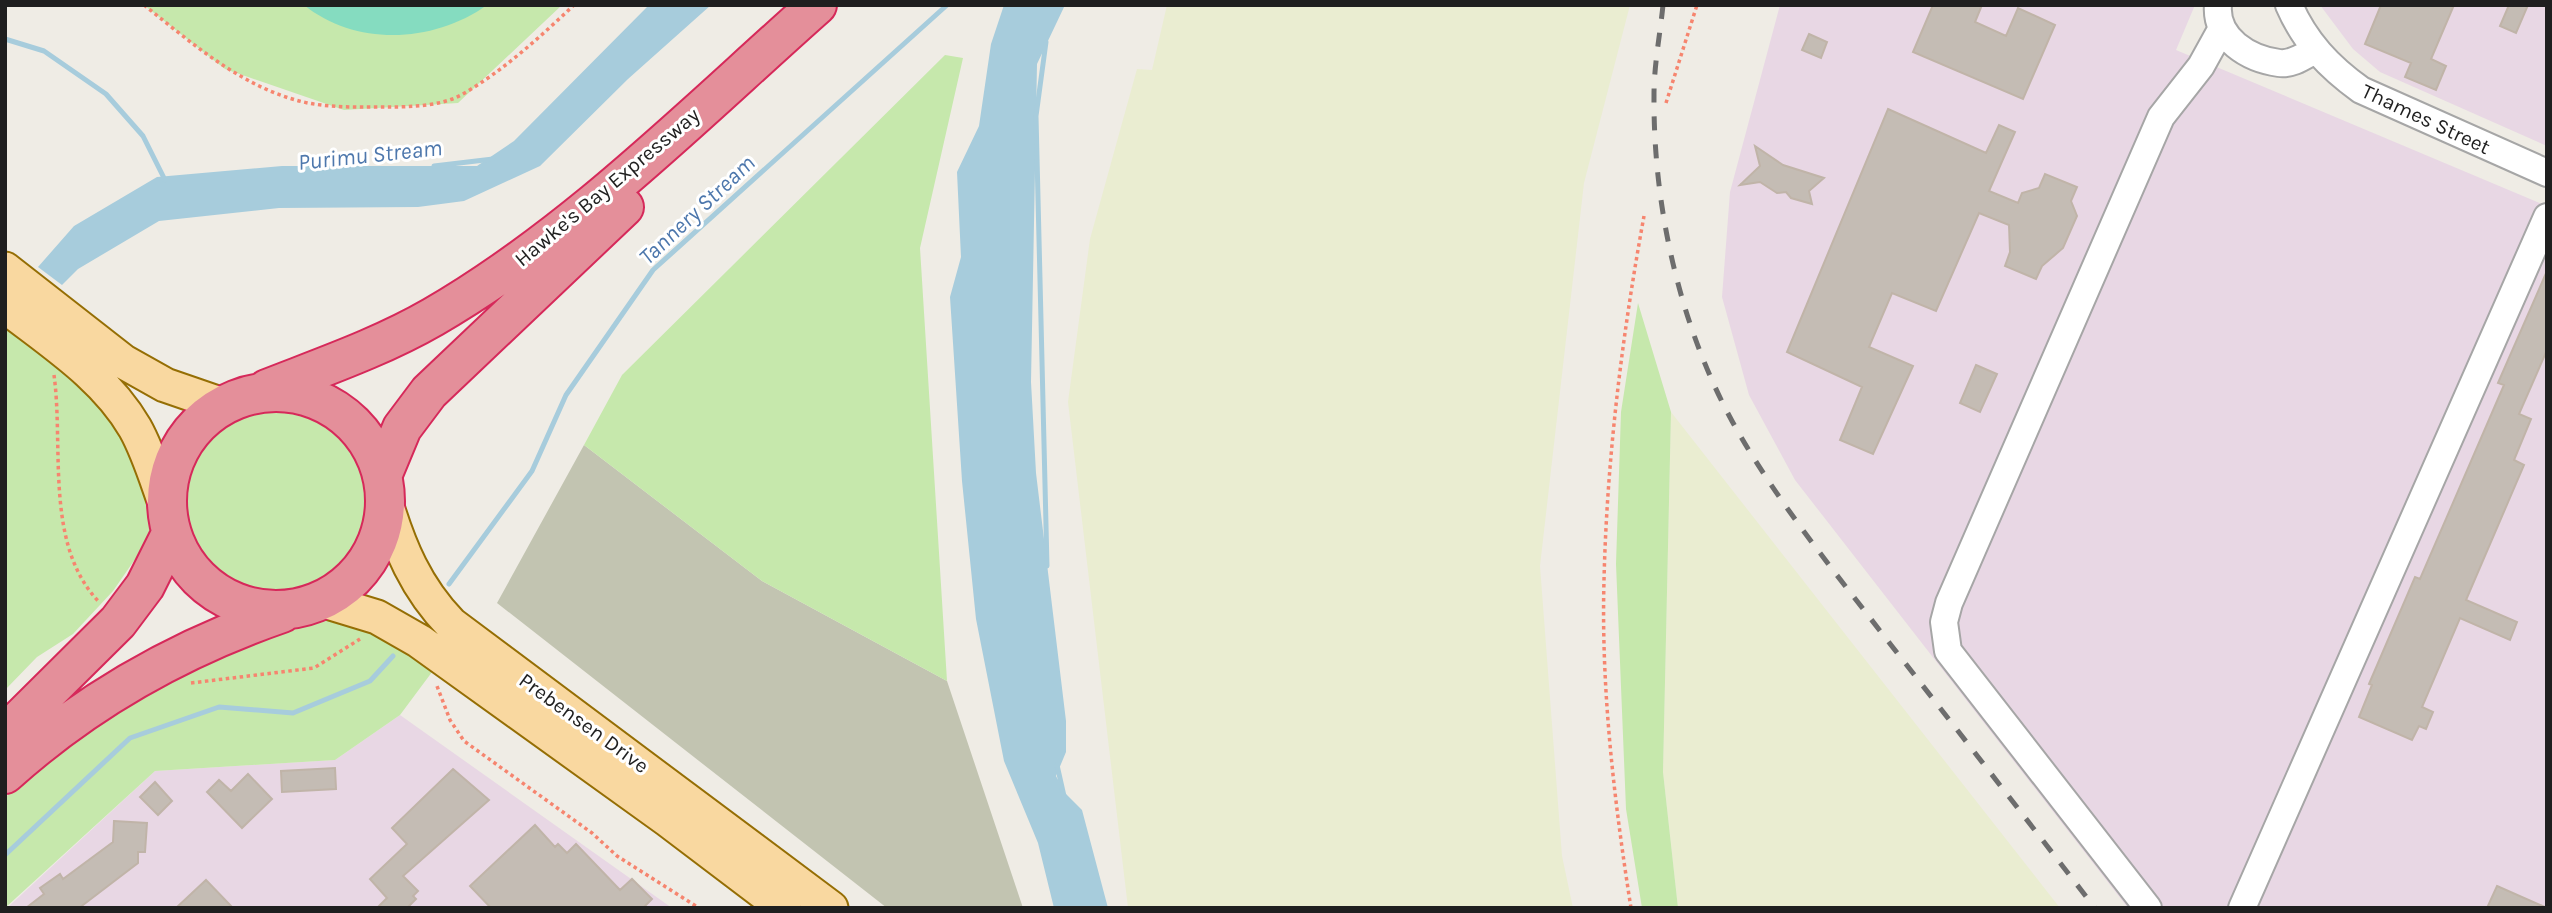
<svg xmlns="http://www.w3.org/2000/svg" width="2552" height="913" viewBox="0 0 2552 913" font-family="Karla,sans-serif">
  <rect width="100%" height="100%" fill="#efece5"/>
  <path fill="#e8d7e4" d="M1780,5H2195L2176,50L2547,206V908H2128L1795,480L1749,395L1722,297L1730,192Z
    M2320,5H2547V146L2380,72L2353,49Z
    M400,715L672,908H7L155,771L335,760Z"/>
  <path fill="#c2c4b1" d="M584,445L762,581L947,681L1023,908H887L497,603Z"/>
  <path fill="#eaedd1" d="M1167,5H1630L1584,183L1540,566L1562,856L1573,908H1128L1068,402L1090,239L1137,69L1152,70Z
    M1671,412L2060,908H1678L1663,772Z"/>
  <path fill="#c6e8ac" d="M144,5H562L458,103L344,110L225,69Z
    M945,55L963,58L920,248L947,681L762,581L584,445L622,375Z
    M1638,303L1671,412L1663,772L1678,908H1642L1626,809L1616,564L1621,412Z
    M5,318L81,378L130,445L149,497L151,518L149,539L113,591L73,634L37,657L5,690Z
    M180 501a94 94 0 1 1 188 0a94 94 0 1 1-188 0Z
    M322,619L346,620L438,664L400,715L335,760L155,771L5,908V798L48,752L116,703L265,635L299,622Z"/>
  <path fill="#85dcc0" d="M304,5H487C434,43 356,47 304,5Z"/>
  <path fill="#a7ccdc" d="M649,5H711L628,79L540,166L464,201L418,207L279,208L159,221L78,269L62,285L38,267L74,226L157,177L282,166H477L514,141Z
    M1004,5H1065L1037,64L1031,382L1036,473L1066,721V752L1056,776L1065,793L1082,810L1108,908H1054L1038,843L1004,761L976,619L962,481L950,297L961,257L957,172L979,126L991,44Z"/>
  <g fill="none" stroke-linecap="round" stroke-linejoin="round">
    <path stroke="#a7ccdc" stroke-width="5" d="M5,39L44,51L106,94L143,136L165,180
      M1046,42L1036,116L1047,566
      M434,166L493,159
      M449,584L532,471L566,395L653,270L947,5
      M1057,765L1064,796
      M5,855L130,738L219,707L293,713L370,681L393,656"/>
  </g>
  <path fill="#c4bcb4" stroke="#c0b4a8" stroke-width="2" d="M1933,5H1982L1975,22L2006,36L2018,8L2055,25L2023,99L1913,52Z
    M2381,5H2454L2431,59L2446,66L2436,90L2405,77L2411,63L2365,44Z
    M2509,5H2528L2516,33L2500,26Z
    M1809,34L1827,42L1821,58L1802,50Z
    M1888,109L1986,153L1999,125L2015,132L1989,191L2018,203L2022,193L2039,188L2045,174L2077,187L2071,201L2077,216L2063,248L2042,266L2036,279L2005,266L2010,252L2009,225L1979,213L1936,311L1892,293L1869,347L1913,366L1873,454L1840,440L1862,387L1787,352Z
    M1755,146L1783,165L1824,178L1809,191L1812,204L1791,198L1786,192L1777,193L1760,182L1740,185L1760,166Z
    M2547,271V350L2519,414L2531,419L2514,460L2524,465L2466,600L2517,622L2510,640L2460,618L2422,707L2433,712L2426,729L2419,726L2412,740L2359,717L2372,685L2369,684L2415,577L2420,579L2504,385L2498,383Z
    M1976,365L1997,374L1980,412L1960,403Z
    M335,768L336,789L282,792L281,771Z
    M453,769L489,800L403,876L418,891L413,896L416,899L407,908H377L387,898L370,879L407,844L392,828Z
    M248,774L272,799L242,828L207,792L219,780L231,791Z
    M155,782L172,801L158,815L140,797Z
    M114,821L147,823L145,852H138V863L79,908H26L44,894L40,888L60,874L63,879L113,842Z
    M535,825L555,847L558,844L567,853L576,844L620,890L632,879L652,899L643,908H491L470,886Z
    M206,880L233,908H176Z
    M2497,886L2547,908H2487Z"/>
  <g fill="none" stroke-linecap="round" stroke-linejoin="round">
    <defs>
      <path id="minor" d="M2218,5C2215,39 2249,59 2279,63C2292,65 2304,56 2315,50
        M2289,5C2305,42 2329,67 2361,90L2547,173
        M2148,908L1948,651L1944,622L1949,603L2161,117L2201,66L2222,28
        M2242,908L2547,217"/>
      <path id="major" d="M5,269L124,362L165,385L223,405
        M5,306C51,342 105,376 135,428C148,451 156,478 165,503
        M385,500C399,547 416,588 451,624L831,908
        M321,600L377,617L419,641L668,820L784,908"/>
      <path id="highway" d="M267,389C323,367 381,347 433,317C576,234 694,114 817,5
        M167 501a109 109 0 1 1 218 0a109 109 0 1 1-218 0Z
        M382,476L402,428L429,392L624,207
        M5,734L118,622L145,586L171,534
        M5,774C87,700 178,649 282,613"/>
    </defs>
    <use href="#minor" stroke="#a6a6a6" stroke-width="30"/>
    <use href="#major" stroke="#956e04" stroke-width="37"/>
    <use href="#highway" stroke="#d6295a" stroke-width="42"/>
    <path stroke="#f6856f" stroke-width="3.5" stroke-dasharray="3.5 3.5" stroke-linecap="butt" d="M144,5C193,44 245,90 308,103C334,108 361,107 388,107C411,107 441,106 461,95C502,72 540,37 574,5
      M1666,103L1697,5
      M54,375C64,448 44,546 100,603
      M191,683L314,668L360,639
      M437,686L450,720L464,741L592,833L617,856L699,908
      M1631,908C1614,800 1601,689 1604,580C1607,458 1622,336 1644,216"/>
    <use href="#minor" stroke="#fff" stroke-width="26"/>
    <use href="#major" stroke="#f9d8a0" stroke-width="33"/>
    <use href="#highway" stroke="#e48f9a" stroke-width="38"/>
    <path stroke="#6d6d6d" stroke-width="5" stroke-dasharray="14 14" stroke-linecap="butt" d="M1663,5C1660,35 1654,65 1654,95C1653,205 1679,323 1732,421C1776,501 1835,572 1891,645C1959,732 2027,820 2095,908"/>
  </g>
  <g text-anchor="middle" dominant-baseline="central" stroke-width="6" stroke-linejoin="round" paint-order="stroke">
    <g font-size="21" fill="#1f1f1f" stroke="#fff">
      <text transform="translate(2426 119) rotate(25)">Thames Street</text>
      <text transform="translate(607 187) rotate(-40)">Hawke's Bay Expressway</text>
      <text transform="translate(584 723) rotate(36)">Prebensen Drive</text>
    </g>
    <g font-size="23" font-style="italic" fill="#4d77ac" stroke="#fff">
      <text transform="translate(370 155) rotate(-6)">Purimu Stream</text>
      <text transform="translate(697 210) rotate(-43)">Tannery Stream</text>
    </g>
  </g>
  <rect width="2552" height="913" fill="none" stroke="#1f1f1f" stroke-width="14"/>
</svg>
